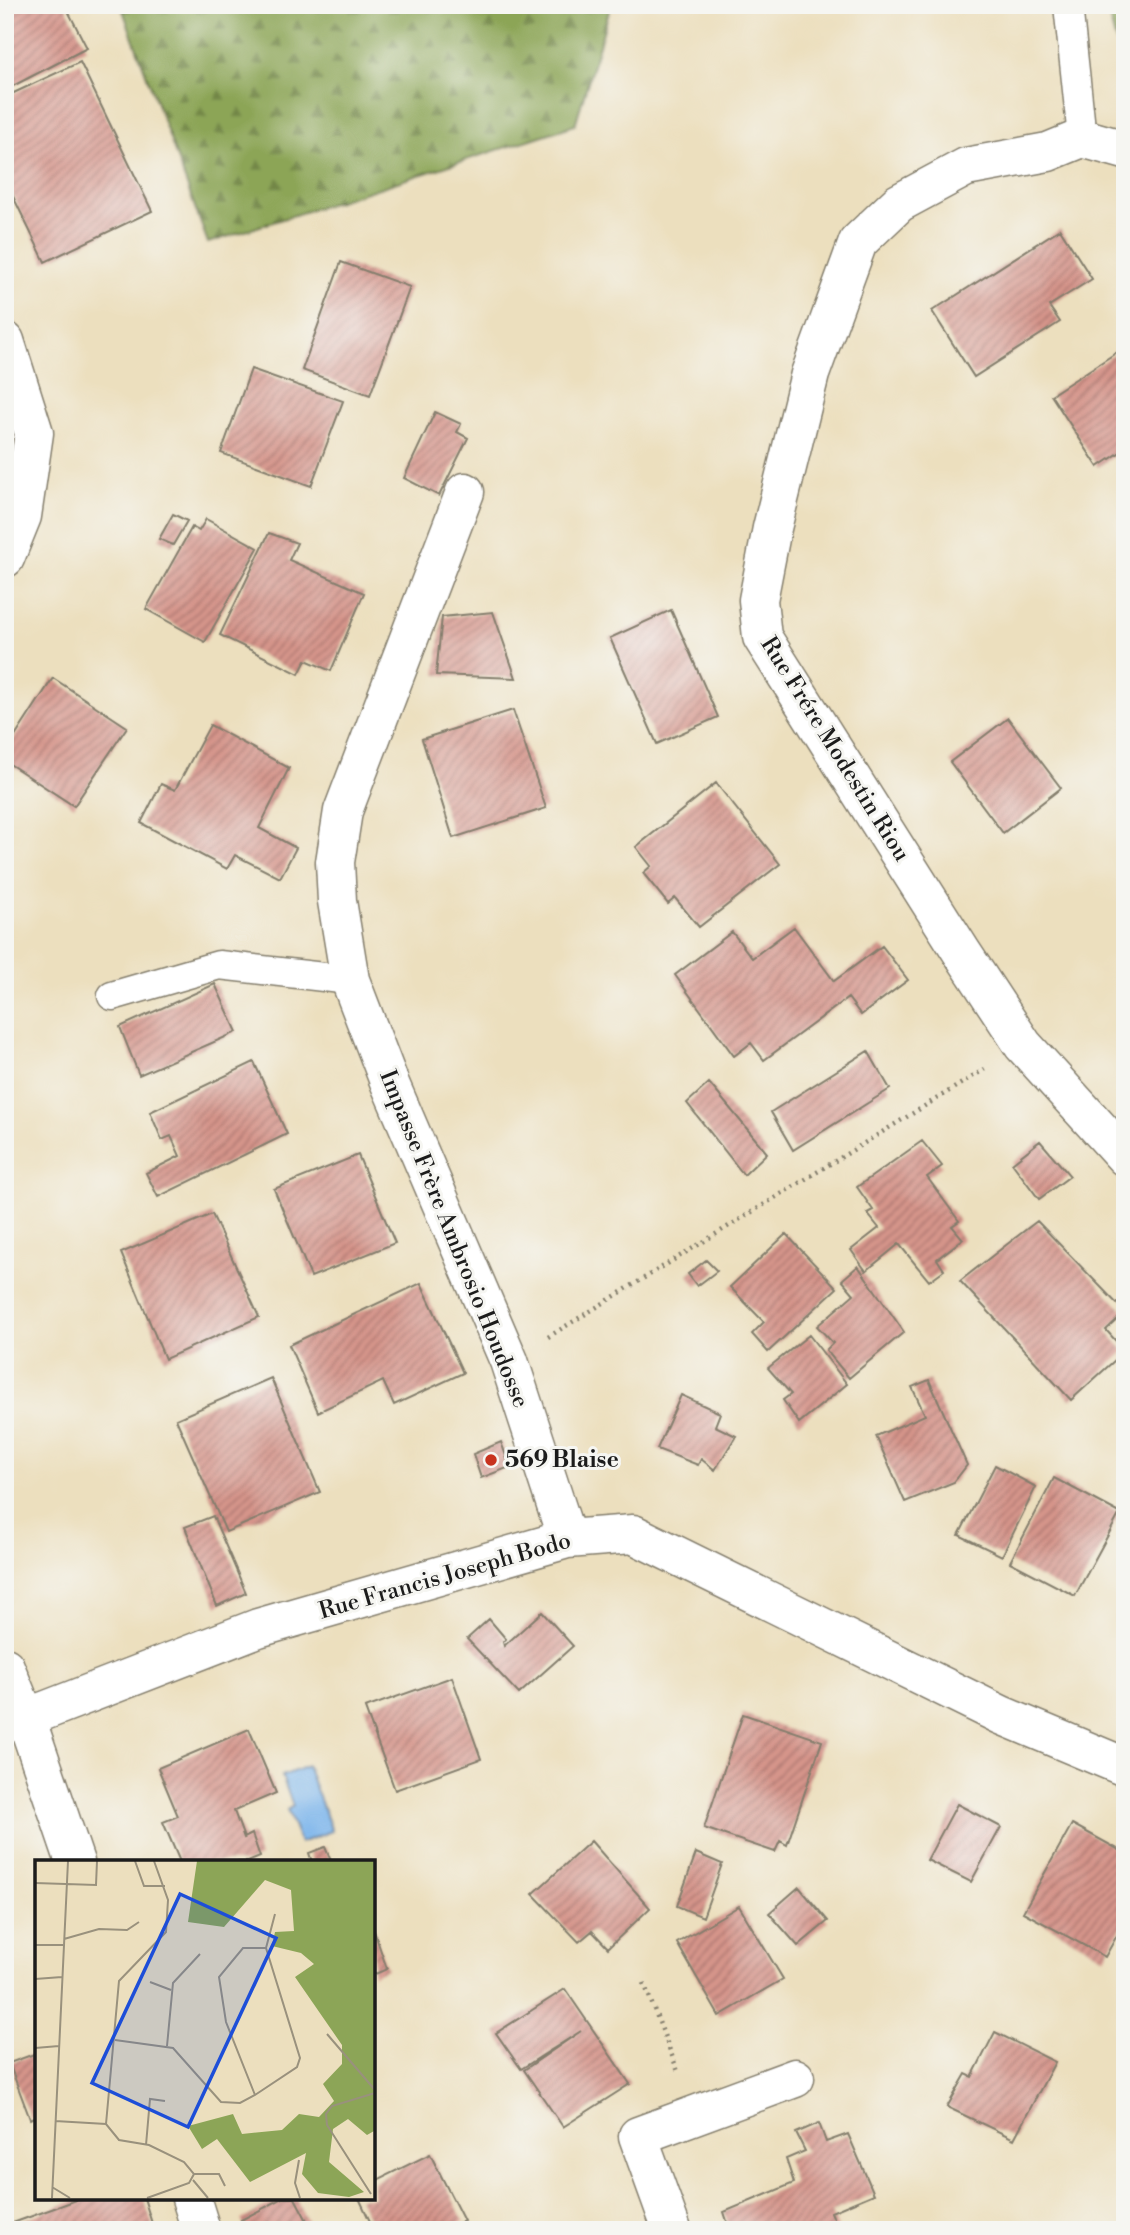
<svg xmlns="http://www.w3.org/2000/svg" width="1130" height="2235" viewBox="0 0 1130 2235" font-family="'Libre Bodoni',serif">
  <defs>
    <pattern id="forest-firs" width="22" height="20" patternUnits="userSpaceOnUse" patternTransform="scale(1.75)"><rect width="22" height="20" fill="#8ca557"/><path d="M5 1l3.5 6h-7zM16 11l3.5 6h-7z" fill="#728647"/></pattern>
    <pattern id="building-hatch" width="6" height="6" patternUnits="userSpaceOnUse" patternTransform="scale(1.75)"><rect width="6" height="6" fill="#d5948a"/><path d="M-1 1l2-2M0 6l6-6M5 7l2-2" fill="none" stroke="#ac7870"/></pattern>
  </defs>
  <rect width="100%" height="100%" fill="#f6f6f2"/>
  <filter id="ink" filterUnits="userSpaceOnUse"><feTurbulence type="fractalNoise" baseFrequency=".0143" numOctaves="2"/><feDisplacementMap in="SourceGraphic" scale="14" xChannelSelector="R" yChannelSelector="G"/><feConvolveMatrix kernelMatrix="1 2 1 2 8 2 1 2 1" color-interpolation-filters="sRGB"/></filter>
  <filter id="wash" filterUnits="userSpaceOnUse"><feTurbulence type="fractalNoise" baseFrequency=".00686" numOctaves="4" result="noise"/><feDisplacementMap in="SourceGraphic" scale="28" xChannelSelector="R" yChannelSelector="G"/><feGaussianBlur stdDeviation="1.57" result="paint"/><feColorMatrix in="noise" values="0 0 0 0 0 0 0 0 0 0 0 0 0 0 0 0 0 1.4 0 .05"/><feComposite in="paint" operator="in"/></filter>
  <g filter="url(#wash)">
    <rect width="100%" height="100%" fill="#ecdfbe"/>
    <path fill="url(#forest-firs)" stroke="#54603a" stroke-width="2" d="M121,5H611L575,125L208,243Z
      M1106,5H1125V75Z"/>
    <path fill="#7ab4eb" stroke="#4b6884" stroke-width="2" d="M307,1766L332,1831L300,1843L287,1810L293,1806L282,1776Z"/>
    <g id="blocks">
      <path fill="url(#building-hatch)" d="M5,5H65L87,48L5,90Z
        M80,62L152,211L45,262L5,180V97Z
        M1060,229L1092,279L1049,306L1060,322L974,377L932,311Z
        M341,262L410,287L370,395L302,370Z
        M1125,347V449L1098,467L1051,395Z
        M251,369L343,401L311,486L221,453Z
        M435,412L461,424L457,432L468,438L439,496L404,478Z
        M173,514L187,521L173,545L159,539Z
        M206,519L258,548L205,642L146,609L192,527L199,531Z
        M269,533L297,543L289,560L364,593L331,671L306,660L299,674L220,635Z
        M671,610L718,717L657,744L610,638Z
        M493,612L516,678L436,675L442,617Z
        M53,678L127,727L74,806L5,761V752Z
        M513,710L546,808L453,838L422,739Z
        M1008,718L1061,788L1003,833L950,762Z
        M210,725L289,768L259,828L296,848L280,878L235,855L227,869L141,823L161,784L175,790Z
        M716,783L780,864L699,927L675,898L668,904L643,873L651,866L636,847Z
        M794,927L834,981L882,946L908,980L861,1015L848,998L764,1060L751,1043L734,1056L675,975L732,932L752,958Z
        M215,984L237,1032L139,1075L120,1027Z
        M868,1051L890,1089L793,1150L771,1112Z
        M254,1062L287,1134L158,1197L146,1173L180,1156L171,1136L162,1140L150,1112Z
        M709,1083L767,1153L744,1175L687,1103Z
        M922,1141L942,1166L927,1177L959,1221L952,1226L963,1239L937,1259L944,1270L929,1281L899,1244L866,1271L851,1250L879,1228L867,1213L873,1210L857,1187Z
        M1040,1141L1070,1176L1039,1199L1012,1163Z
        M358,1155L395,1243L311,1277L274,1189Z
        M212,1214L259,1317L165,1359L121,1253Z
        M1037,1221L1125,1312L1106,1330L1125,1351L1071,1400L960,1281Z
        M786,1234L837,1288L768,1352L752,1334L764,1322L730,1287Z
        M706,1260L717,1271L697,1286L688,1274Z
        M858,1266L904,1332L849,1378L826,1350L833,1343L817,1326L854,1294L842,1280Z
        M421,1283L463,1373L394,1405L383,1381L318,1412L289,1345Z
        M809,1335L847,1384L799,1423L783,1400L791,1394L768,1368Z
        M271,1378L320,1492L226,1532L176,1419Z
        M929,1380L967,1465L954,1482L905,1502L876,1436L925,1415L912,1387Z
        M681,1395L720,1413L715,1426L736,1436L715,1470L701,1459L698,1465L657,1449Z
        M501,1442L510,1467L481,1478L473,1454Z
        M995,1465L1036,1487L1002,1556L959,1535Z
        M1054,1478L1120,1513L1075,1596L1010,1562Z
        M213,1516L246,1593L217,1606L185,1527Z
        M542,1612L573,1646L519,1694L467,1639L489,1619L506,1639L503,1642L504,1646Z
        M452,1677L481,1759L395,1790L365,1708Z
        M743,1714L822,1741L787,1845L780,1841L775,1852L704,1828Z
        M249,1729L276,1793L234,1811L244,1838L252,1834L260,1857L248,1862H180L163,1822L178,1816L158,1768Z
        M957,1804L1001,1827L971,1882L927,1860Z
        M1072,1824L1125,1853V1921L1105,1957L1023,1912Z
        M591,1841L650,1908L608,1948L592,1931L579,1942L533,1894Z
        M325,1847L331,1861L312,1862L309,1853Z
        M696,1853L722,1864L703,1917L677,1906Z
        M799,1887L828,1921L798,1946L769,1913Z
        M739,1906L783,1979L719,2016L677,1943Z
        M373,1928L387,1969L373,1975Z
        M565,1989L630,2084L563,2127L524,2070L581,2031L521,2069L496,2033Z
        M995,2032L1055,2062L1014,2139L947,2107L966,2074L972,2077Z
        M37,2053V2116L30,2119L9,2063Z
        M819,2123L826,2142L848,2134L874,2194L831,2212L839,2230H730L724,2212L794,2183L786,2159L805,2151L796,2133Z
        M430,2154L464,2221L447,2230H374L359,2198H373V2182Z
        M82,2198H144L154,2230H5V2226L10,2224Z
        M283,2198H295L312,2230H277L274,2224L256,2230H246L241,2220Z"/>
    </g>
  </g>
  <g filter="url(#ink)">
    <use href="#blocks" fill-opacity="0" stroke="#847e6d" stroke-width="2"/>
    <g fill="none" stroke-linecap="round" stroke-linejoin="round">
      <defs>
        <path id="lane" d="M1068,5L1082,138
          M112,996L219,965L350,980"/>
        <path id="street" d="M1125,150L1082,138L1048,152L966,167L899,203L858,242L810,374L772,528L758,600L762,637L961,951L1023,1045L1125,1157
          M5,341L34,433L22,516L5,558
          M465,492L343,811L335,862L337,901L350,980L390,1084L509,1361L567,1539
          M5,1667L26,1718L75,1862
          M26,1718L258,1628L567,1539L633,1534L1001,1715L1125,1767
          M191,2198L201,2230
          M672,2230L638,2136L795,2078"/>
      </defs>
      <use href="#lane" stroke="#847e6d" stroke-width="31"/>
      <use href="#street" stroke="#847e6d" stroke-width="41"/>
      <path stroke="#847e6d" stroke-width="4.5" stroke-dasharray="2 5" stroke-linecap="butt" d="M548,1337L985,1069
        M644,1983L679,2074"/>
      <use href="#lane" stroke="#fff" stroke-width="28"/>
      <use href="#street" stroke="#fff" stroke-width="38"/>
    </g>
  </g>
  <circle fill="#c8321e" stroke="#f6f6f2" stroke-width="2.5" cx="491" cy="1460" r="7"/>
  <g text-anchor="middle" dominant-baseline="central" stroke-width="6" stroke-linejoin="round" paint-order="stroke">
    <g font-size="23" fill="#1c1c1c" stroke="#f6f6f2">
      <text transform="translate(835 749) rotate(58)">Rue Frére Modestin Riou</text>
      <text transform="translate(454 1239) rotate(68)">Impasse Frère Ambrosio Houdosse</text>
      <text transform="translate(445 1576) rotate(-16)">Rue Francis Joseph Bodo</text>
    </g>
    <g font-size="23" font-weight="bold" fill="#1c1c1c" stroke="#f6f6f2" text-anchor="start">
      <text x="505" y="1460">569 Blaise</text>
    </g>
  </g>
  <g transform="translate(35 1860)">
    <rect width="340" height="340" fill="#ecdfbe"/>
    <path d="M162,1H339V271L332,275L313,259L298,269L294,302L329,332L314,337L283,333L267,314L271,293L215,322L182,279L167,289L153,266L198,254L207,274L247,270L264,254L284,257L299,241L288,224L307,204V185L260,117L279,104L266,93L237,86L240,72L259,71L256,30L230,20L189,67L153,62Z" fill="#8ca557"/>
    <path fill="none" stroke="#99917d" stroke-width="2" d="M100,1L109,26H130M0,23L61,25L62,1M29,79L64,69L92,70L104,62M0,85H28M231,88L240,54M0,119L27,117M115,122L136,130M292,174L340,230M80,180L138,188L186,242L205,243L220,235L262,207L265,198L231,88M132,186L138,123L165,94M0,188L24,186M220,235L191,162L184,117L208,88H231M20,261L71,264L84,280L114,285L149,302L159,314L154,323L112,338M71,264L84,121L131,72L133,40L119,1M111,285L115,239L130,241M264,300L260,323L265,338M159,314H184L190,326M158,320L173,338M17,327L35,338M336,334L292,265L291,254L297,246L340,233M17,338L33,1"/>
    <path fill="#1d4ed8" fill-opacity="0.15" stroke="#1d4ed8" stroke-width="3.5" d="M145,34L241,78L153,267L57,223Z"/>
    <rect width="340" height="340" fill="none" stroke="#1c1c1c" stroke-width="3.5"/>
  </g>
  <rect width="1130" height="2235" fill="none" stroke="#f6f6f2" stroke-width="28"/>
</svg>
